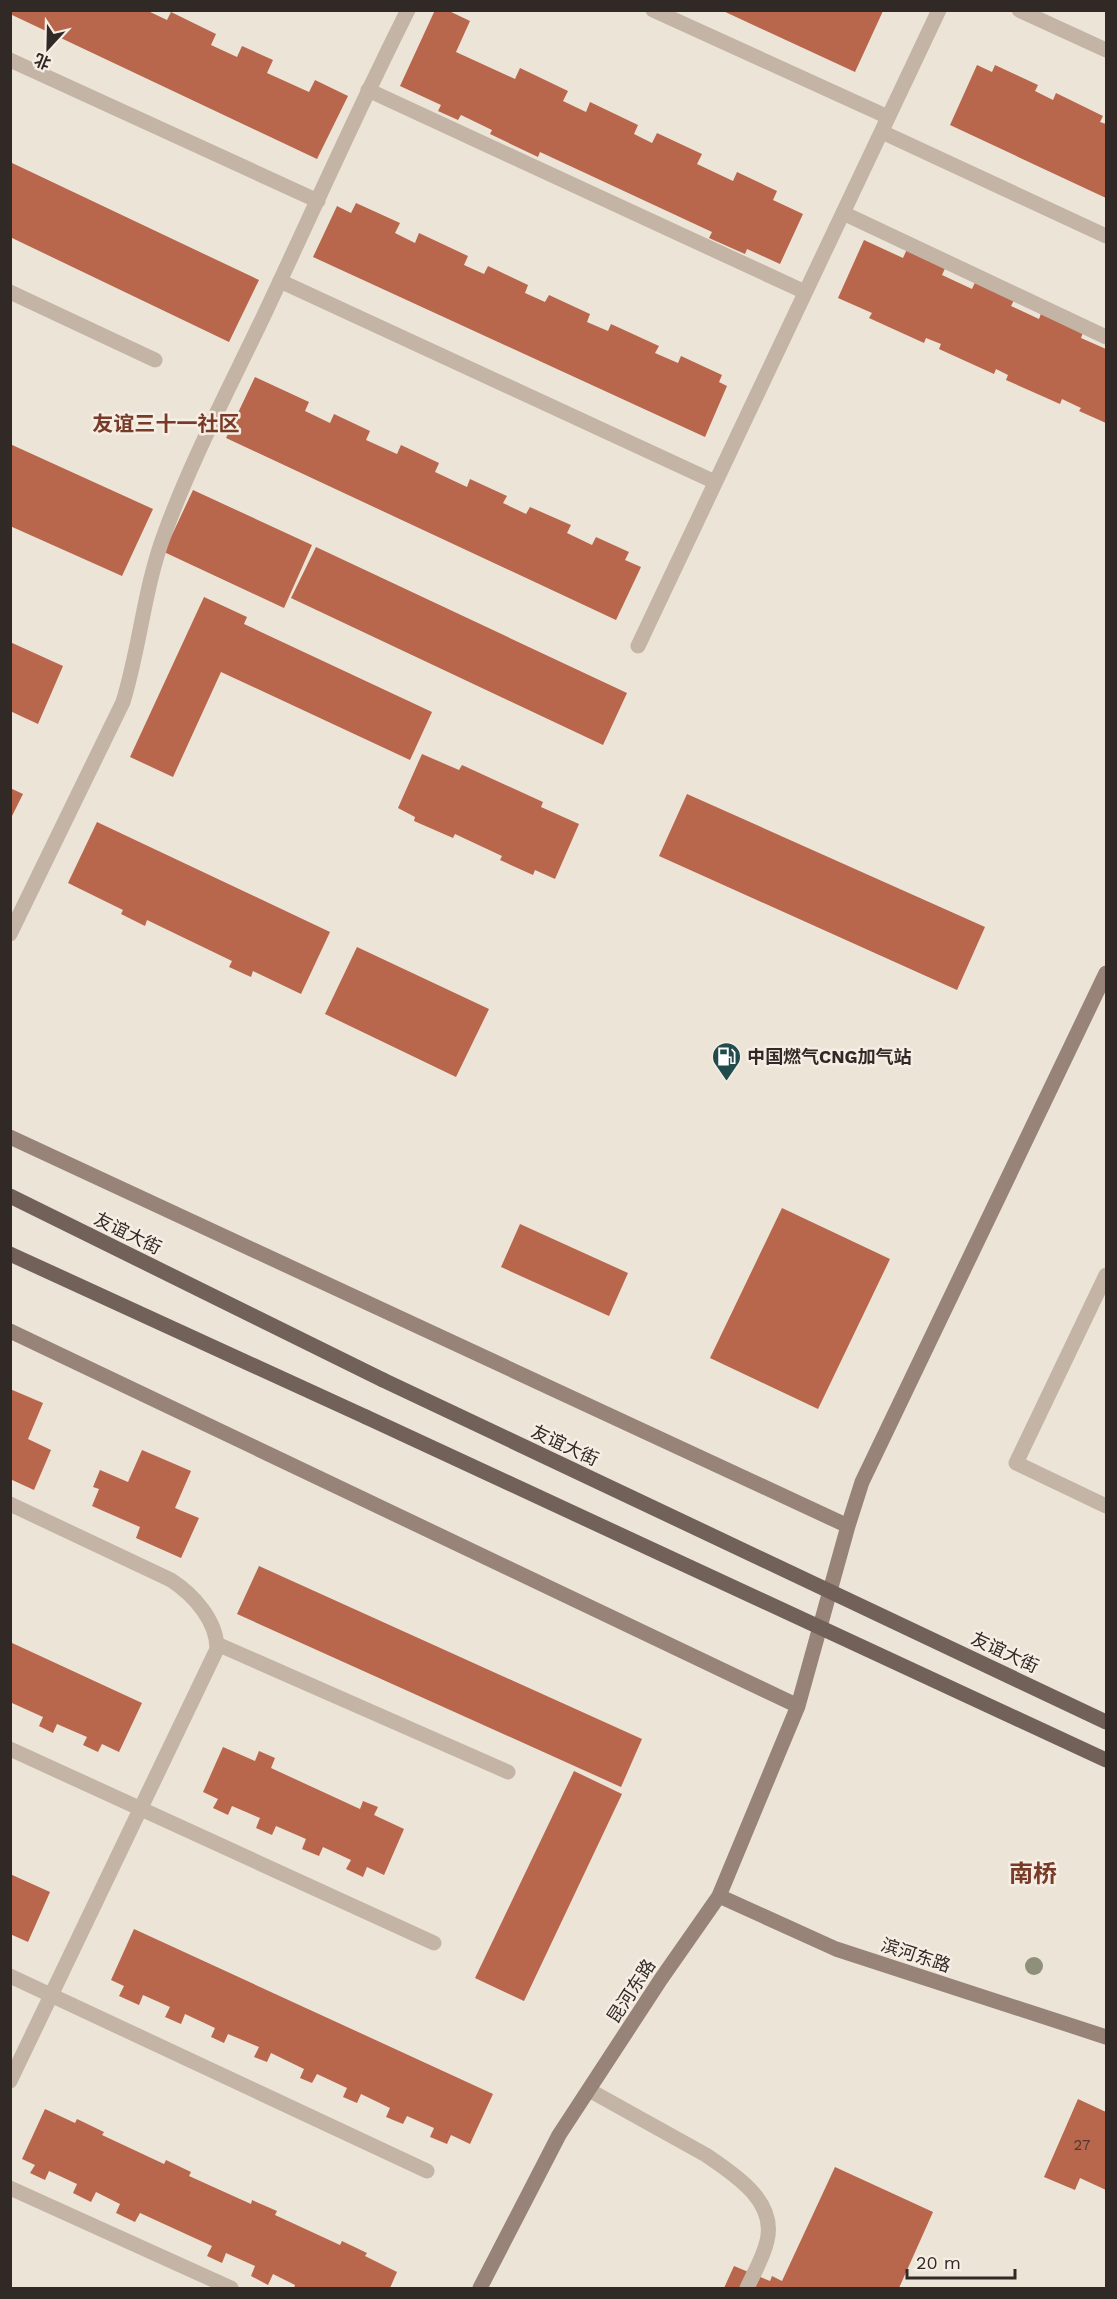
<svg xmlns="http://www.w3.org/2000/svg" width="1117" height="2299" viewBox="0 0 1117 2299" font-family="'Work Sans','Noto Sans SC',sans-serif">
  <rect width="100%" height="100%" fill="#ede4d8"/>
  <path fill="#b8664c" d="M10,10H146L167,20L171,12L216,34L211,45L237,57L242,46L273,60L267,73L309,92L315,80L348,96L317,159L10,14Z
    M435,10H447L470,21L456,52L515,79L520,68L568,91L563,101L586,112L590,102L638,125L634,134L652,143L657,133L702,154L697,164L733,181L737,172L777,191L773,200L803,214L780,264L747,249L745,254L709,238L712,232L540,152L538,157L490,134L492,130L461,115L458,120L438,111L441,105L400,86Z
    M721,10H882L883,11L855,72Z
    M977,65L992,72L995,65L1038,85L1035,91L1053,100L1056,93L1103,116L1100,122L1106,124V198L950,125Z
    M10,162L259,280L229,342L10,237Z
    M356,203L400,223L395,233L415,243L419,233L468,256L464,265L484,274L488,266L528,285L525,293L545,302L549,295L590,314L587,322L608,331L611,324L659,346L655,353L678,363L681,356L722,375L719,382L727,386L705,437L313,257L337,206L351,213Z
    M864,240L903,258L908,247L947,264L942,275L972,289L977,278L1016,296L1011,306L1039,319L1043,308L1085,327L1081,338L1106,349V423L1079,411L1081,408L1062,399L1060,404L1006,380L1008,375L996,369L994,374L939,349L941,344L926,338L924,343L869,318L872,313L838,298Z
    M255,377L309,402L305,411L330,423L334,414L370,431L366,440L397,454L401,445L439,463L435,472L467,487L470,479L507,496L503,503L526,514L530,507L571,525L567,533L592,545L596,537L629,552L625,560L641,567L616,620L226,438Z
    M10,444L153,509L122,576L10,526Z
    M193,490L312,545L284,608L164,552Z
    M316,547L627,693L603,745L291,598Z
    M204,597L247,617L244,624L432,712L410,760L221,672L173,777L130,757Z
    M10,642L63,666L38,724L10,711Z
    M422,754L459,770L462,765L543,802L541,807L579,824L555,879L535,870L533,875L500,860L502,856L455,834L453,838L414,821L415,817L398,808Z
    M10,788L23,794L10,820Z
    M687,794L985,927L957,990L659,856Z
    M97,822L330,932L301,994L253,971L251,977L229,967L232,961L147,920L145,926L121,914L123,910L68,883Z
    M357,947L489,1009L456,1077L325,1014Z
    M782,1208L890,1259L818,1409L710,1358Z
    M520,1224L628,1273L609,1316L501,1267Z
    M10,1389L43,1403L28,1439L51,1450L34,1490L10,1479Z
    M142,1450L191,1471L175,1508L199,1518L181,1558L136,1538L140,1527L92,1506L99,1489L93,1487L100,1470L128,1482Z
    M259,1566L642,1739L621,1787L237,1614Z
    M10,1642L142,1703L119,1752L102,1744L98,1752L83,1745L87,1737L57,1724L53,1733L39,1726L43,1717L12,1703L10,1707Z
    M223,1747L255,1761L259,1751L275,1758L271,1768L360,1809L363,1801L378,1807L374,1815L404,1829L384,1875L367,1867L363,1877L346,1869L351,1860L323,1847L319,1856L302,1849L306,1839L276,1826L272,1835L256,1828L260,1818L232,1806L228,1815L213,1808L218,1799L203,1792Z
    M574,1771L622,1794L524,2001L475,1978Z
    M10,1874L50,1892L28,1942L10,1934Z
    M134,1929L493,2094L470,2144L451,2135L447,2144L430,2137L434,2128L407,2116L403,2124L386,2117L390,2108L361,2094L357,2103L343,2097L347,2088L317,2074L312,2083L300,2078L304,2069L271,2053L267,2062L254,2057L259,2047L228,2034L224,2043L211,2037L215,2028L185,2014L181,2024L165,2017L170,2007L143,1995L139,2005L119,1996L124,1986L111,1980Z
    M1078,2099L1106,2112V2190L1080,2178L1075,2190L1044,2177Z
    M45,2109L75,2123L77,2119L104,2132L102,2135L164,2164L166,2160L191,2172L189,2176L251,2204L252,2200L277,2211L275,2215L340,2245L342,2241L367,2253L365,2256L397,2272L390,2288H294L295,2285L273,2274L268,2285L251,2276L255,2266L226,2253L222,2263L207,2256L212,2246L140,2213L135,2222L116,2213L120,2204L96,2192L91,2202L73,2193L77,2184L49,2171L45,2180L30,2173L35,2165L22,2159Z
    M835,2167L933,2212L899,2288H724L734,2266L770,2281L772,2276L782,2281Z"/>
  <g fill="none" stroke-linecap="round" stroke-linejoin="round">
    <path stroke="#c4b4a6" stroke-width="15" d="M653,10L888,117
      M10,60L318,201
      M368,90L805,292
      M882,132L1106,236
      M843,213L1106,337
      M280,281L715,482
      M1106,1275L1016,1463L1106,1506
      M10,1504L171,1580C194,1595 217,1621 217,1649L10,2081
      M217,1644L508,1772
      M10,1749L434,1943
      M10,1976L427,2171
      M589,2090L706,2155C734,2174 777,2201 767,2241C763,2258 754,2273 747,2288
      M10,2188L231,2288"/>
    <path stroke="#c4b4a6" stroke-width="15" d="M1019,10L1106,50
      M10,292L155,360
      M638,646L939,10
      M10,934L123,702C140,647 144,589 164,535C192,458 231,385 266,311C313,211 358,109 408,10"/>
    <path stroke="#978378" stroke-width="15" d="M10,1137L848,1526
      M10,1331L798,1706
      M719,1896L836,1949L1106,2037
      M480,2288L559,2135L661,1979L719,1896L798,1706L848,1526L862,1482L1106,973"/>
    <path stroke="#716159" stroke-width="15" d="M10,1196L383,1380
      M10,1254L366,1417"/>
    <path stroke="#716159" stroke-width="15" d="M383,1380L1106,1722
      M366,1417L1106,1760"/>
  </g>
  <circle fill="#8e907a" cx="1034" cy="1966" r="9"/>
  <defs>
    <symbol id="fuel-pin" viewBox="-11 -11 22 30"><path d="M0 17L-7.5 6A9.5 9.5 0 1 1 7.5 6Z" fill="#214b4d" stroke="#f6eee4"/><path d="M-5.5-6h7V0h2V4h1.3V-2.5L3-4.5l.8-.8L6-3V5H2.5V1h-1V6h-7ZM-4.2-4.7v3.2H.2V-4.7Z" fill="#fff"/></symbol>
  </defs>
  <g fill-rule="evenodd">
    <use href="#fuel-pin" x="710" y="1040" width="33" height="45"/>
  </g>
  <g text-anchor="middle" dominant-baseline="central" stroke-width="5" stroke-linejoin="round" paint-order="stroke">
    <g font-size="15" fill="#533830">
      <text x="1082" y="2145">27</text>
    </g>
    <g font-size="18" font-weight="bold" fill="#312926" stroke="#f6eee4" text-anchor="start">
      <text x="747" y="1056">中国燃气CNG加气站</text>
    </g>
    <g font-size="18" fill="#312926" stroke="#f6eee4">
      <text transform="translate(128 1233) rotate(26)">友谊大街</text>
      <text transform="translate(565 1445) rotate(25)">友谊大街</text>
      <text transform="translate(1005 1652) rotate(25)">友谊大街</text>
      <text transform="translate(916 1955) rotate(18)">滨河东路</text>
      <text transform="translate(631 1991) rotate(-57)">昆河东路</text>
    </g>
    <g font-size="21" font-weight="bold" fill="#773b28" stroke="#f6eee4">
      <text x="166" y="423">友谊三十一社区</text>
    </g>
    <g font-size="24" font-weight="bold" fill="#773b28" stroke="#f6eee4">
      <text x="1033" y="1874">南桥</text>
    </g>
  </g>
  <rect width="1117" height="2299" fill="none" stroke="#312926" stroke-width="24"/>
  <g transform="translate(48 48) rotate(202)" stroke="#f6eee4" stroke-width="4.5" paint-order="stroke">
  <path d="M0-4.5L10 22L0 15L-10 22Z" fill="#312926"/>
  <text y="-9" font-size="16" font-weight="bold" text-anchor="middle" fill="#312926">北</text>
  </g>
  <path d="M907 2269v9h108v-9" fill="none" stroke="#312926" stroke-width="3"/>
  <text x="916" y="2269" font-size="18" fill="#312926" stroke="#f6eee4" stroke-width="4.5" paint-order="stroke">20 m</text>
</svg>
